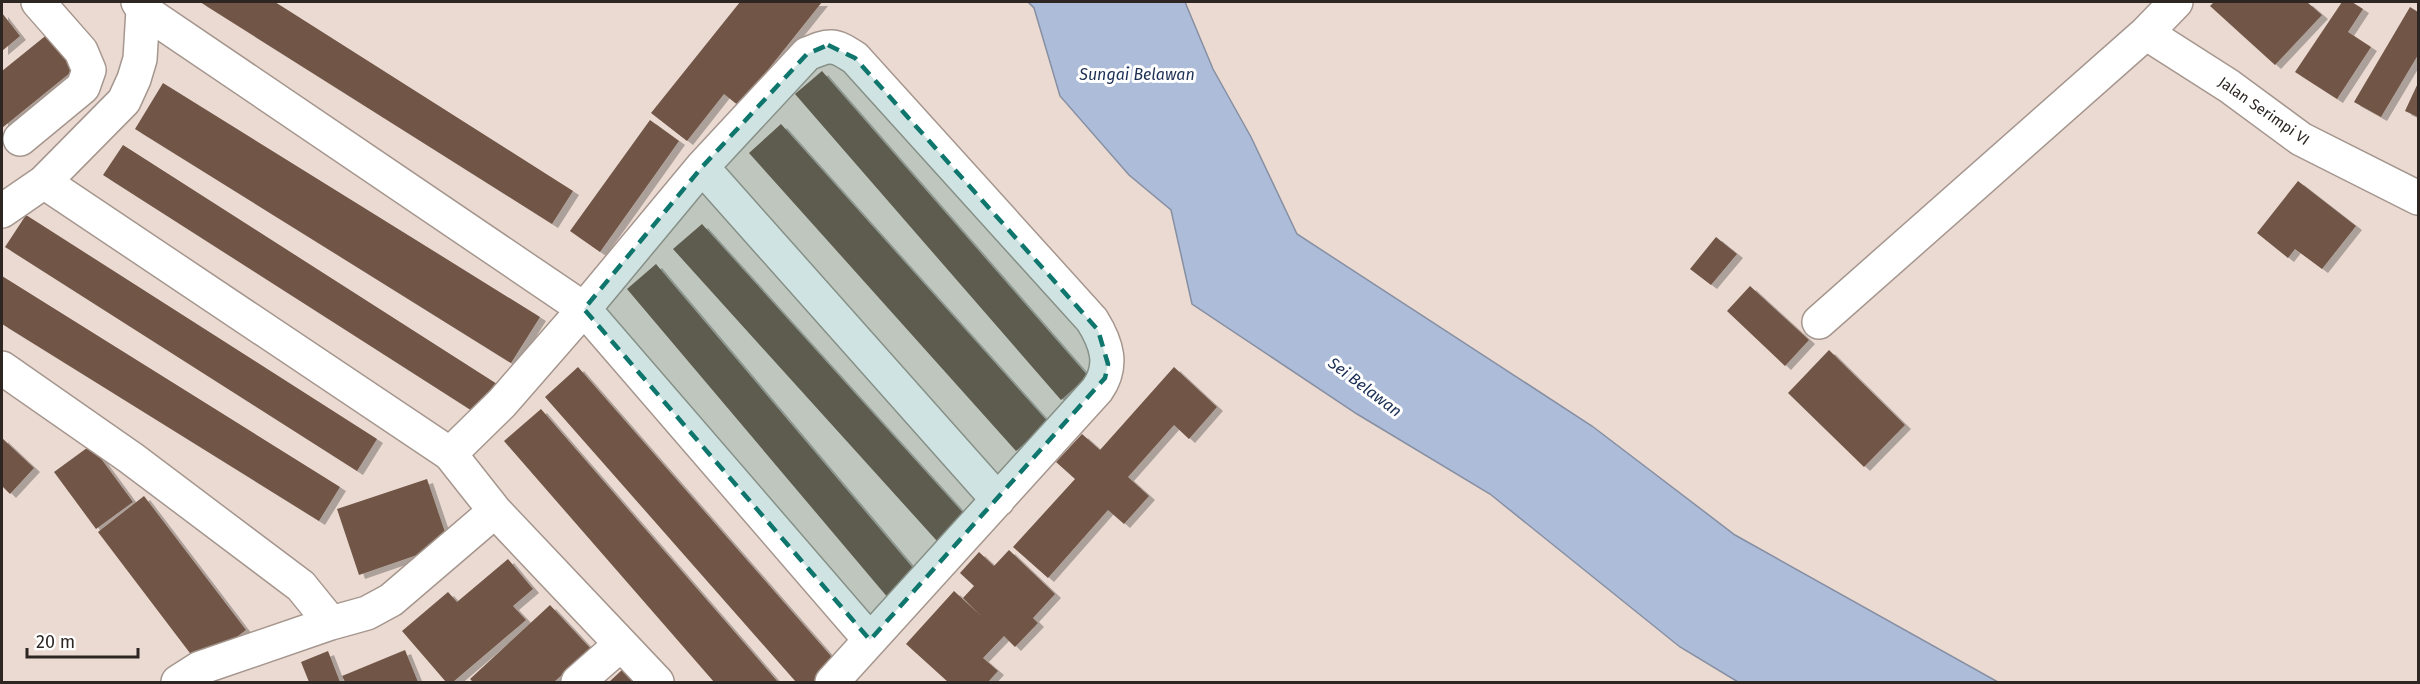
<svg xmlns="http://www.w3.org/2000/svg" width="2420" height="684" viewBox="0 0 2420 684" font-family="'Fira Sans',sans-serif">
  <defs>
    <filter id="shadow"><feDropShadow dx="6" dy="4" stdDeviation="0" flood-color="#0004"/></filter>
  </defs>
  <rect width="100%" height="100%" fill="#ebdad2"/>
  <path fill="#adbcd8" stroke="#878fa2" stroke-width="1.5" d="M1028,2H1185L1213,69L1251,137L1297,234L1592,426L1735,535L1998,682H1738L1680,647L1490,494L1357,414L1192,304L1171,210L1129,175L1060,96L1034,8Z"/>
  <path fill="#715647" filter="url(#shadow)" d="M200,2H275L573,191L552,224Z
    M740,2H822L739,106L724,94L687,141L651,113Z
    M2214,2H2307L2322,15L2275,65L2210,6Z
    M2342,2H2352L2363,9L2348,32L2371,47L2337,99L2295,72Z
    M2410,7L2418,12V55L2381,117L2354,102Z
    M2,13L20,36L2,51Z
    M54,29L81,64L2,128V71Z
    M822,71L1088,376L1061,400L795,94Z
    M163,83L540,317L511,363L135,129Z
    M2418,83V117L2405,111Z
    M650,120L679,141L600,252L570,231Z
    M781,124L1048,422L1016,451L749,153Z
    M123,145L497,384L477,414L103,175Z
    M2298,181L2356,226L2322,269L2295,249L2288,258L2257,233Z
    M26,215L377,439L357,471L5,247Z
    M702,224L965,515L937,541L673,249Z
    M1716,237L1737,254L1711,285L1690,269Z
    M656,264L918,574L889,599L627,289Z
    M2,276L340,487L319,521L2,324Z
    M1750,286L1809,340L1785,366L1727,311Z
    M1829,350L1905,425L1864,467L1788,393Z
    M578,367L838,664L817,682H796L545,397Z
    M1174,367L1217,407L1189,439L1174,425L1128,477L1149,496L1124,524L1108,510L1048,578L1013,547L1075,479L1056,462L1082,434L1100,450Z
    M541,409L778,682H714L504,441Z
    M2,438L34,468L10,494L2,486Z
    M91,445L133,502L96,529L54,472Z
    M427,479L449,544L359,575L337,509Z
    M144,496L246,630L199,665L98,532Z
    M1009,550L1055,594L1033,618L1038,623L1015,647L1004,636L983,658L998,671L988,682H948L906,644L954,591L980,615L963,598L974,586L960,573L979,552L994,566Z
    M508,559L533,589L513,606L526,620L453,682H446L402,631L448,592L457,602Z
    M550,605L591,649L554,682H473L470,679Z
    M405,650L418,682H345L342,676Z
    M328,651L340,682H309L301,662Z
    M623,669L635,682H609Z"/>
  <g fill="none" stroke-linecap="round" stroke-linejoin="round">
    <defs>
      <path id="minor" d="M138,2L143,10L584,309L870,640
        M2146,33L2229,86L2301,139L2418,198
        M20,139L83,87L89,70L81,51L38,2
        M702,167L998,500
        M44,182L450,454
        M2,211L44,182L124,101L134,79L140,59L143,10
        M1819,322L2146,33L2176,2
        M2,368L131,458L301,586L331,623L367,613L391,600L495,511
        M178,682L200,668L331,623
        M578,682L620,645
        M657,682L495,511L450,454L502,403L584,309L702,167L807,54C830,44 834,44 855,58L1092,320C1107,344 1114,366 1097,390L832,682"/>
    </defs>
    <use href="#minor" stroke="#a5968e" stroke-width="36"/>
    <use href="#minor" stroke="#fff" stroke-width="33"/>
  </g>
  <path fill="#0f766e" fill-opacity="0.2" stroke="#0f766e" stroke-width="4.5" stroke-dasharray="12 8" stroke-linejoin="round" d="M828,45L855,58L1098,330L1108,364L1105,378L870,640L584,309L702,167L807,54Z"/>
  <g text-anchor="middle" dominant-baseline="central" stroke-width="6" stroke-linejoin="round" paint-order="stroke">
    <g font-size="15" fill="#2d2623" stroke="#fff">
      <text transform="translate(2264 111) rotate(35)">Jalan Serimpi VI</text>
    </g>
    <g font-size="16" font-style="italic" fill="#1b2f55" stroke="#fff">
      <text x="1137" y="74">Sungai Belawan</text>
      <text transform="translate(1365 387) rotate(37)">Sei Belawan</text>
    </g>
  </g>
  <rect width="2420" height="684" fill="none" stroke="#2d2623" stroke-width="6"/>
  <path d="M27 648v9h111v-9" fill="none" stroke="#2d2623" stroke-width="3"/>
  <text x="36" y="648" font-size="18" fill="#2d2623" stroke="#ffffff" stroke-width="4.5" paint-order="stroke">20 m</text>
</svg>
